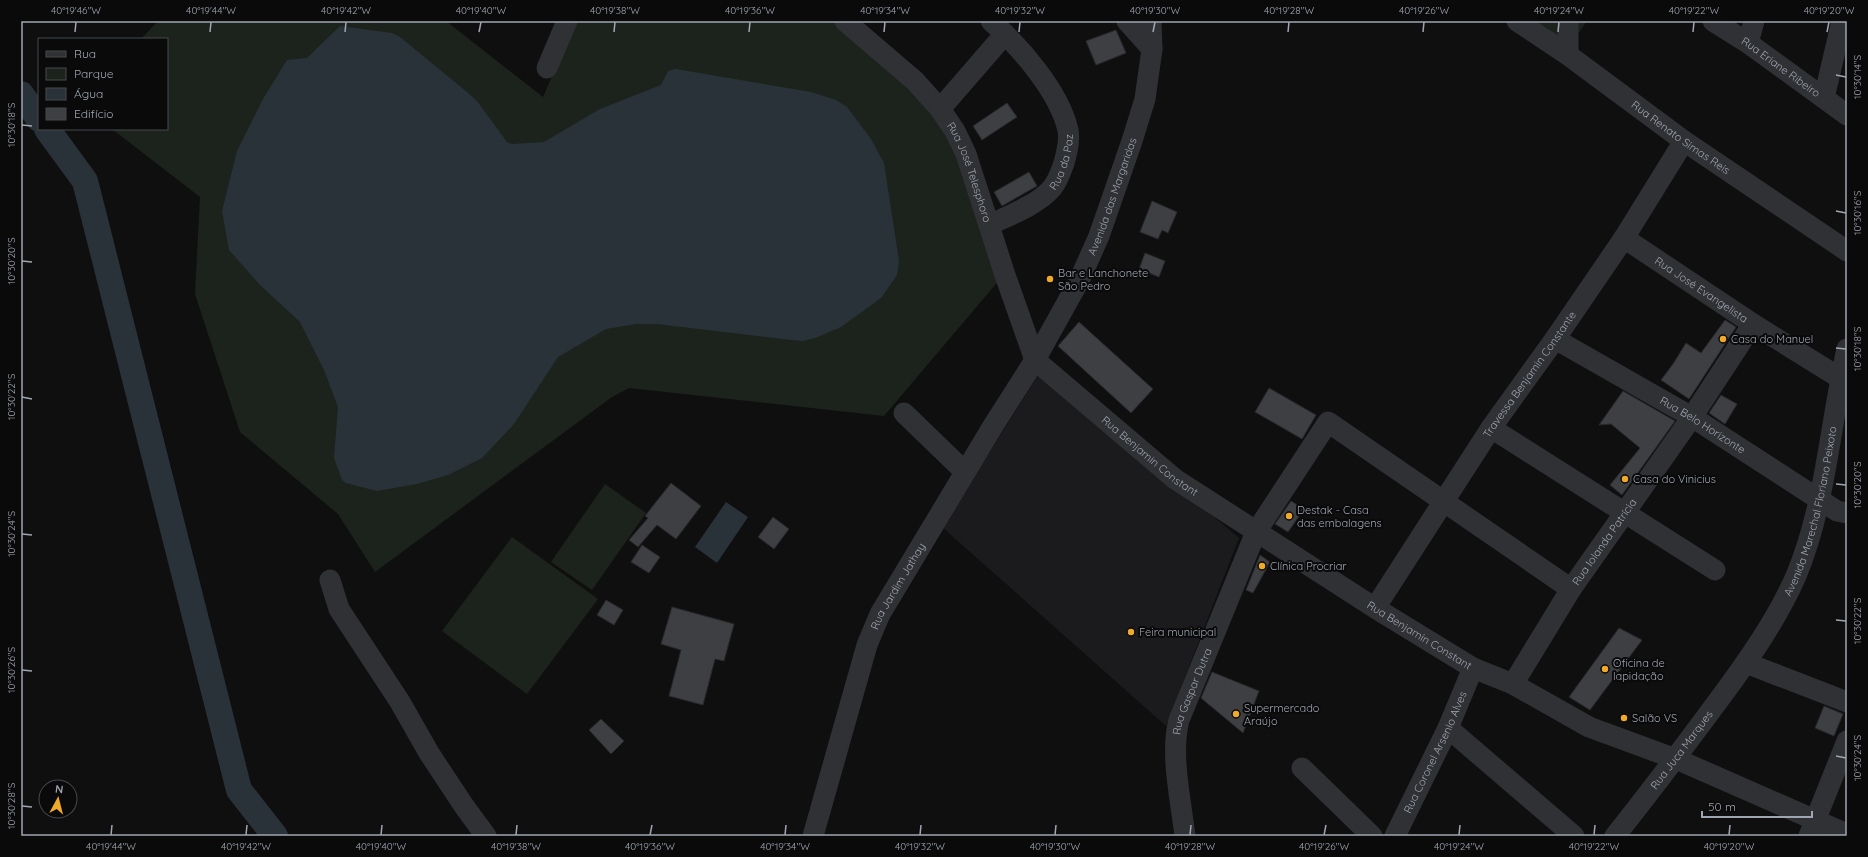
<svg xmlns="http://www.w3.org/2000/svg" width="1868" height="857" viewBox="0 0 1868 857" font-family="Quicksand,sans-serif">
  <rect width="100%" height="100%" fill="#0f0f10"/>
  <path fill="#1b1b1d" d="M1041,371L1239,538L1166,726L942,527Z"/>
  <path fill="#1c231c" d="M158,21H446L543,97L576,21H836L916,87L962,151L1001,278L884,416L629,388L612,397L375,572L338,514L240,432L195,294L200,197L112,129H167V39H141Z
    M1524,21H1587L1570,45Z
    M605,484L646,513L592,590L551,562Z
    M512,537L598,599L527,694L442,631Z"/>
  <path fill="#293238" d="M340,26L392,33L400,37L467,92L477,101L507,142L512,144L544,142L600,109L661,85L668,71L676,69L811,92L836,100L847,107L871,139L884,163L899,261L897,275L881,298L841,327L815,338L803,341L791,340L657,324H636L606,329L558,357L514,424L482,458L448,475L417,484L377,491L346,483L342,480L334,458L338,407L324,370L300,322L259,284L229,250L222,211L237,151L263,99L287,60L307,58Z
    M726,502L748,517L717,563L695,547Z"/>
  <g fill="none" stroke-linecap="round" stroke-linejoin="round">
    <path stroke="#293238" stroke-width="26" d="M21,94L39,119
      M47,129L85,181L239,790L275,836"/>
  </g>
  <path fill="#3e3f43" stroke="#29292c" d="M1116,30L1126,53L1096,65L1086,41Z
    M1007,103L1017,117L982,140L973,126Z
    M1029,172L1037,186L1002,206L994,192Z
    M1152,201L1177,212L1168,233L1162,230L1158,239L1140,232Z
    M1145,253L1165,261L1159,277L1139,269Z
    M1725,320L1736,327L1689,399L1661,380L1673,364L1686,343L1701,353Z
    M1079,322L1153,389L1131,413L1058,346Z
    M1269,388L1316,415L1302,439L1255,412Z
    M1623,391L1675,421L1622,495L1610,485L1640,448L1611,424L1599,425Z
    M1721,395L1737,404L1725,424L1709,413Z
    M671,483L701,506L676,539L657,525L638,547L629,540L648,518L645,516Z
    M1291,501L1304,509L1288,532L1275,524Z
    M773,517L789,529L774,549L758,537Z
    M642,545L660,557L649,573L631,562Z
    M1260,555L1270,562L1253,593L1246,590Z
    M606,600L623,610L614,625L597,615Z
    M672,607L734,624L724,661L715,659L703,705L669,696L681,650L661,644Z
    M1619,628L1642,640L1590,710L1569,697Z
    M1212,672L1259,691L1243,733L1201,698Z
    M1824,706L1843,714L1834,736L1815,728Z
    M601,719L624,741L611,754L589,730Z"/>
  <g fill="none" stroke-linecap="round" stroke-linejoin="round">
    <g stroke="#303135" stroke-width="21">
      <path id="s1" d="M845,21L915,81L940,109L955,131L966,154L1005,275L1035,360L1175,479L1375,608L1473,668L1513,684L1589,727L1676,759L1847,834"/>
      <path d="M1127,21L1152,49"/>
      <path id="s2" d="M1517,21L1568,55L1684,141L1847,251"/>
      <path d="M1568,21V55"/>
      <path id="s3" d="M1713,21L1748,43L1847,115"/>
      <path d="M1748,43L1754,21"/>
      <path d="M547,68L567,21"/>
      <path d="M1824,98L1842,21"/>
      <path d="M940,109L1005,34"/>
      <path id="s4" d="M989,225C1008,216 1039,204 1052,188C1058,181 1061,171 1064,163C1067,152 1070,141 1068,130C1059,91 1020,47 991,21"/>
      <path id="s5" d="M1624,238L1753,324L1840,378"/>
      <path id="s6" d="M1555,339L1692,417L1837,511L1847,513"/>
      <path d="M904,413L965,472"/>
      <path d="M1491,428L1715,570"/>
      <path d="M330,580L339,609L400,702L429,753L464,806L486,836"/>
      <path id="s7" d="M1375,608L1491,428L1555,339L1624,238L1684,141"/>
      <path d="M1746,663L1847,702"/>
      <path id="s8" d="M1513,684L1571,589L1692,417L1753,324"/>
      <path d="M1448,728L1574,836"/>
      <path d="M1302,768L1372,836"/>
      <path id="s9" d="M813,836L867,645L880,614L993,426L1035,360L1079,281L1099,236L1132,141L1145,99L1152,49L1151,21"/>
      <path id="s10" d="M1185,836C1181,801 1170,754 1179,720L1256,532L1328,422L1571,589"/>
      <path id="s11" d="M1395,836L1448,728L1473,668"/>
      <path id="s12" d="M1615,836C1650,792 1684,747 1718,701C1747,662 1776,621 1796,576C1826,504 1830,424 1847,349"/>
      <path d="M1809,836L1847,741"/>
    </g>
  </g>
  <path fill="none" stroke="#a0a6b1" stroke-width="1.5" d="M75,32L76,22M210,32L211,22M345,32L346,22M479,32L481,22M614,32L615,22M749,32L750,22M884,32L885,22M1019,32L1020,22M1153,32L1155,22M1288,32L1289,22M1423,32L1424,22M1558,32L1559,22M1693,32L1694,22M1827,32L1829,22M1836,75L1846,77M22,125L32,126M1836,211L1846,213M22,261L32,262M1836,348L1846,349M22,397L32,399M1836,484L1846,485M22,534L32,535M1836,620L1846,621M22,670L32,671M1836,756L1846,758M22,806L32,807M111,835L112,825M246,835L247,825M381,835L382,825M516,835L517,825M650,835L652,825M785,835L786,825M920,835L921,825M1055,835L1056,825M1190,835L1191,825M1324,835L1326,825M1459,835L1460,825M1594,835L1595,825M1729,835L1730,825"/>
  <g fill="#efaa29" stroke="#0a0a0b" stroke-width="1.5">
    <circle cx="1050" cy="279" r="4"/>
    <circle cx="1723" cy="339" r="4"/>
    <circle cx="1625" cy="479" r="4"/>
    <circle cx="1289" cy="516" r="4"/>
    <circle cx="1262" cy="566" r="4"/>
    <circle cx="1131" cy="632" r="4"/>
    <circle cx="1605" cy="669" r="4"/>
    <circle cx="1236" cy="714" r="4"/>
    <circle cx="1624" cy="718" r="4"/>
  </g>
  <g text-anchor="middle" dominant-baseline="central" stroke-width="4" stroke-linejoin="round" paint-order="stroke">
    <g font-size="11" fill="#a0a6b1" stroke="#0a0a0b">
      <text stroke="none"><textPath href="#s3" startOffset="82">Rua Eriane Ribeiro</textPath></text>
      <text stroke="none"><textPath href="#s2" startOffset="201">Rua Renato Simas Reis</textPath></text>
      <text stroke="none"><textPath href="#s4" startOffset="102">Rua da Paz</textPath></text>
      <text stroke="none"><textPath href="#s1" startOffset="200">Rua José Telesphoro</textPath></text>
      <text stroke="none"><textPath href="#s9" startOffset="711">Avenida das Margaridas</textPath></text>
      <text stroke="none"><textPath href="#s5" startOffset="93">Rua José Evangelista</textPath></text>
      <text stroke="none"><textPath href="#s7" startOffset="280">Travessa Benjamin Constante</textPath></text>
      <text stroke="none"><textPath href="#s6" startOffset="171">Rua Belo Horizonte</textPath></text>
      <text stroke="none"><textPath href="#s1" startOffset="549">Rua Benjamin Constant</textPath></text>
      <text stroke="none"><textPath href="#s12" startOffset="384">Avenida Marechal Floriano Peixoto</textPath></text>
      <text stroke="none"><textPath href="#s8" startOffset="169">Rua Iolanda Patrícia</textPath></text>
      <text stroke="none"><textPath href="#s9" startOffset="265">Rua Jardim Jathay</textPath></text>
      <text stroke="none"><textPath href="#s1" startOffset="873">Rua Benjamin Constant</textPath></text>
      <text stroke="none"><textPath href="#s10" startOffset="148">Rua Gaspar Dutra</textPath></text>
      <text stroke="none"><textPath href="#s12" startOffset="109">Rua Juca Marques</textPath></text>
      <text stroke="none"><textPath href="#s11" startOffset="93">Rua Coronel Arsenio Alves</textPath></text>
    </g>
    <g font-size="11" fill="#a0a6b1" stroke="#0a0a0b" text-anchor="start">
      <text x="1058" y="273">Bar e Lanchonete<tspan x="1058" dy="13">São Pedro</tspan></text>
      <text x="1731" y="339">Casa do Manuel</text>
      <text x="1633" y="479">Casa do Vinicius</text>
      <text x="1297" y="510">Destak - Casa<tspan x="1297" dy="13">das embalagens</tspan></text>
      <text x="1270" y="566">Clínica Procriar</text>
      <text x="1139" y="632">Feira municipal</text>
      <text x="1613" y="663">Oficina de<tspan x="1613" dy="13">lapidação</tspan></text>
      <text x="1244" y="708">Supermercado<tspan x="1244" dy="13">Araújo</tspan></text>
      <text x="1632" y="718">Salão VS</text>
    </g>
  </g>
  <rect width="1868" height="857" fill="none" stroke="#0a0a0b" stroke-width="44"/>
  <rect x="38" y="38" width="130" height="92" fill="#0a0a0b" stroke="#46484d"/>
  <rect x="46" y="51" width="20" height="6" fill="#303135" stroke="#46484d"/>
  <text x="74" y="58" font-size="12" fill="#a0a6b1">Rua</text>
  <rect x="46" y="68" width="20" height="12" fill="#1c231c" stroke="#46484d"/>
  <text x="74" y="78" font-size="12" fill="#a0a6b1">Parque</text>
  <rect x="46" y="88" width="20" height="12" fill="#293238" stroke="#46484d"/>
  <text x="74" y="98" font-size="12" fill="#a0a6b1">Água</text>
  <rect x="46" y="108" width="20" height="12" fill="#3e3f43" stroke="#46484d"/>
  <text x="74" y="118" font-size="12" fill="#a0a6b1">Edifício</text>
  <g transform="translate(58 799) rotate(7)"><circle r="19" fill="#0a0a0b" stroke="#46484d"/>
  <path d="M0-3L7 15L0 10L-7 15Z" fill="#efaa29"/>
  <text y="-6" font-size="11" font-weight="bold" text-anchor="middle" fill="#a0a6b1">N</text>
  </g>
  <path d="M1702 811v6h110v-6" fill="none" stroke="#a0a6b1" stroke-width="2"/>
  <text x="1708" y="811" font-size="12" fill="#a0a6b1" stroke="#0a0a0b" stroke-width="3" paint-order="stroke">50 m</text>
  <rect x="22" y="22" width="1824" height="813" fill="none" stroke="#a0a6b1" stroke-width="1.5"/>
  <g font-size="10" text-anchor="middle" fill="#a0a6b1">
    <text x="76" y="14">40°19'46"W</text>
    <text x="211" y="14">40°19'44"W</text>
    <text x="346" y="14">40°19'42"W</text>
    <text x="481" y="14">40°19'40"W</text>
    <text x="615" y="14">40°19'38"W</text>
    <text x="750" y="14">40°19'36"W</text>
    <text x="885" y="14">40°19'34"W</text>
    <text x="1020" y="14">40°19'32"W</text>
    <text x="1155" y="14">40°19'30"W</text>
    <text x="1289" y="14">40°19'28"W</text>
    <text x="1424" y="14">40°19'26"W</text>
    <text x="1559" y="14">40°19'24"W</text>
    <text x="1694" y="14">40°19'22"W</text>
    <text x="1829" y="14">40°19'20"W</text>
    <text transform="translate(1857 77) rotate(-90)" y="4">10°30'14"S</text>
    <text transform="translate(11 125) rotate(-90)" y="4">10°30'18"S</text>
    <text transform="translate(1857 213) rotate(-90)" y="4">10°30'16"S</text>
    <text transform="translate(11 261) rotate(-90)" y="4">10°30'20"S</text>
    <text transform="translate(1857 349) rotate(-90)" y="4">10°30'18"S</text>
    <text transform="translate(11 397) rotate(-90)" y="4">10°30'22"S</text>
    <text transform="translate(1857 485) rotate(-90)" y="4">10°30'20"S</text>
    <text transform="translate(11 534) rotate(-90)" y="4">10°30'24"S</text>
    <text transform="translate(1857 621) rotate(-90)" y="4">10°30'22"S</text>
    <text transform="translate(11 670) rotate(-90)" y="4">10°30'26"S</text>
    <text transform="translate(1857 758) rotate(-90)" y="4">10°30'24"S</text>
    <text transform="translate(11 806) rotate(-90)" y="4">10°30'28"S</text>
    <text x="111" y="850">40°19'44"W</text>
    <text x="246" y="850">40°19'42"W</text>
    <text x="381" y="850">40°19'40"W</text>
    <text x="516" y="850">40°19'38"W</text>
    <text x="650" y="850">40°19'36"W</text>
    <text x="785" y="850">40°19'34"W</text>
    <text x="920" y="850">40°19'32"W</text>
    <text x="1055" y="850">40°19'30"W</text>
    <text x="1190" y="850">40°19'28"W</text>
    <text x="1324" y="850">40°19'26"W</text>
    <text x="1459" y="850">40°19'24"W</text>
    <text x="1594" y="850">40°19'22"W</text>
    <text x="1729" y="850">40°19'20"W</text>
  </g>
</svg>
